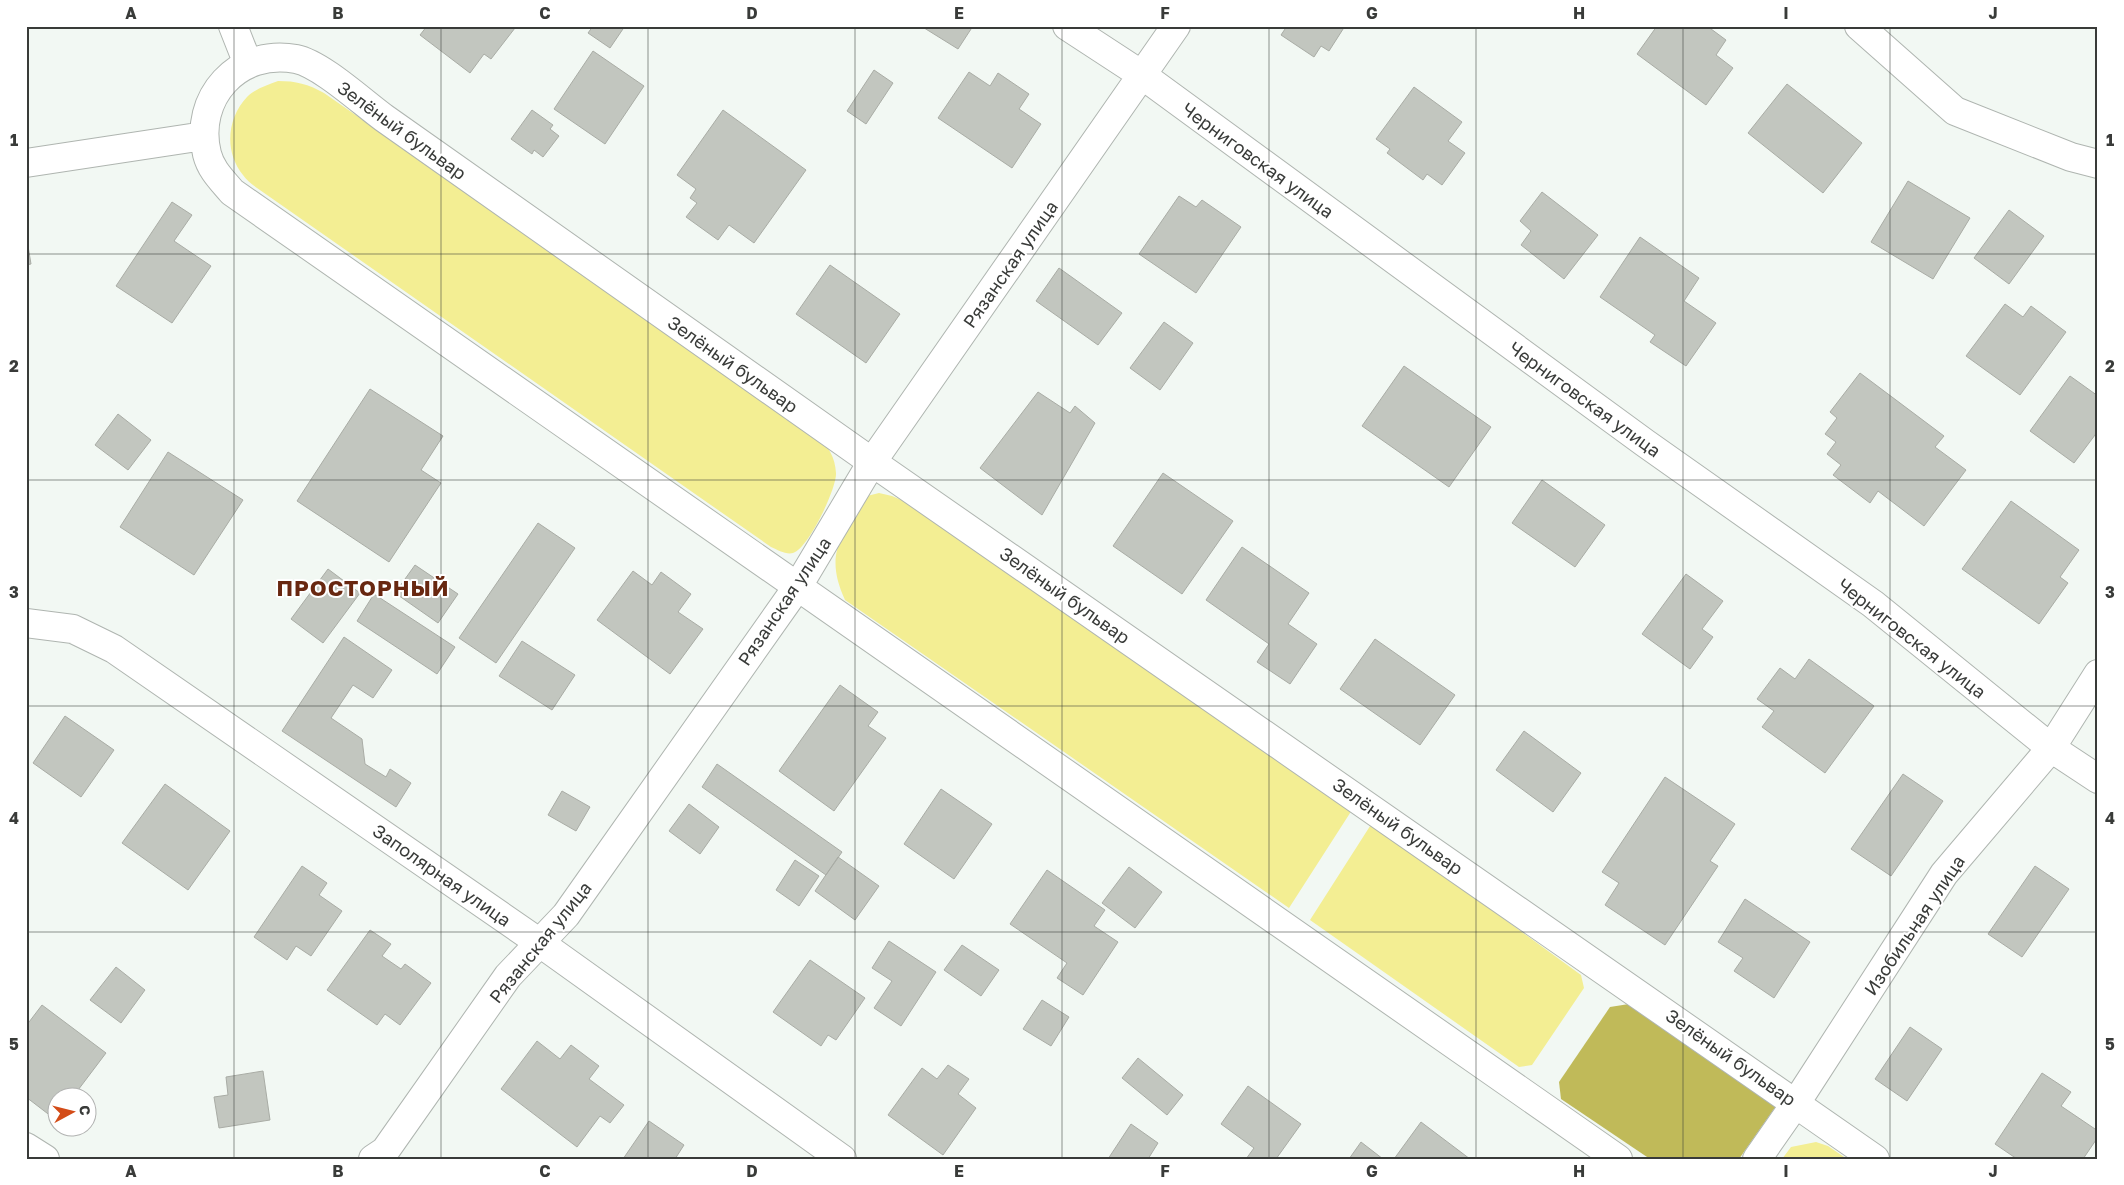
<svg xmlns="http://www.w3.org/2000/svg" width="2124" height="1185" viewBox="0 0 2124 1185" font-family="'Golos Text',sans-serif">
  <rect width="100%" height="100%" fill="#f2f8f3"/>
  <path fill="#f3ee93" d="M278,81C296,81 308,84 324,93L817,436C829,447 835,457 836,473C837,488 808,549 793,553C786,555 778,550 771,547L257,188C252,184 246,180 243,175C224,152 227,118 247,97C255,89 267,85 278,81Z
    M879,493L892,496L906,502L1352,810L1289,908L845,600C823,552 843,535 867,496Z
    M1372,823L1581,975L1584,988L1532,1065L1519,1067L1310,920Z
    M1816,1142L1828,1146L1847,1159H1782L1791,1147Z"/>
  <path fill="#c0ba59" d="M1629,1004L1776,1106L1739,1159H1650L1561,1099L1559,1082L1610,1007Z"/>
  <path fill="#c2c6bf" stroke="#a9aca5" d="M427,26H513L515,28L491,59L484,54L470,73L420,35Z
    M593,26H625L610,48L588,33Z
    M921,26H973L958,49Z
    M1287,26H1345L1329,51L1321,46L1314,57L1281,35Z
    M1657,26H1707L1726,40L1716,55L1733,68L1706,105L1637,54Z
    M593,51L644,86L605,144L554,109Z
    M874,70L893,83L866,124L847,111Z
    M969,72L990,86L998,73L1029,94L1019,109L1041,124L1012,168L938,118Z
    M1787,84L1862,143L1823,193L1748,133Z
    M1414,87L1462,122L1448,141L1465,153L1442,185L1427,174L1423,180L1387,153L1390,149L1376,139Z
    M532,110L553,125L550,129L559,136L543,157L534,150L532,154L511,139Z
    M723,110L806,170L754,243L729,225L718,240L686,217L697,203L690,198L696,189L677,175Z
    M1908,181L1970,218L1933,279L1871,242Z
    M1542,192L1598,235L1564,279L1521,245L1531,231L1520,221Z
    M1179,196L1196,207L1202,200L1241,227L1196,293L1139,254Z
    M172,202L192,215L174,241L211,266L172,323L116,286Z
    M2009,210L2044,236L2009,284L1974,258Z
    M26,234L31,264L26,265Z
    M1640,237L1699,278L1684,301L1716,323L1686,366L1650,342L1655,335L1600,297Z
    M830,265L900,314L866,363L796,314Z
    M1059,268L1122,313L1098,345L1036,301Z
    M2005,304L2023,317L2031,306L2066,332L2020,395L1966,356Z
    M1164,322L1193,343L1160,390L1130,368Z
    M1404,366L1491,427L1449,487L1362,426Z
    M1860,373L1944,436L1935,447L1966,470L1924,526L1878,491L1870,503L1833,475L1841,465L1827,454L1836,442L1825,434L1837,418L1830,412Z
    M2070,376L2098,396V431L2074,463L2030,431Z
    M370,389L443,436L421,470L441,483L389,562L297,501Z
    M1038,392L1070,413L1075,406L1095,423L1042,515L980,468Z
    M118,414L151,440L128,470L95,445Z
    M168,452L243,500L194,575L120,527Z
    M1163,473L1233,521L1182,594L1113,546Z
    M1542,480L1605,525L1575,567L1512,523Z
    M2011,501L2079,550L2060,577L2068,583L2039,624L1962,569Z
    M538,523L575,548L496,663L459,638Z
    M1242,547L1309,593L1288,624L1317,644L1290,684L1257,662L1269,644L1206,600Z
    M415,565L458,594L438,623L395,593Z
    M328,569L360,593L323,643L291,619Z
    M633,571L652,585L661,572L691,594L678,612L703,629L670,674L597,620Z
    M1686,574L1723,601L1702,629L1713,637L1690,669L1642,634Z
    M374,594L455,647L437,674L357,621Z
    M344,637L392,670L373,698L353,685L331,718L362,739L365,764L386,777L390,769L411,783L396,807L282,731Z
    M1375,639L1455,695L1420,745L1340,689Z
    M522,641L575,675L552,710L499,676Z
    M1809,659L1874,706L1825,773L1762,727L1774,711L1757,699L1780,668L1795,679Z
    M840,685L878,712L868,726L886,738L834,811L779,771Z
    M65,716L114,750L81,797L33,763Z
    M1524,731L1581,773L1553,812L1496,770Z
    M717,764L842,852L826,875L702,787Z
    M1903,774L1943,801L1891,876L1851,849Z
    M1665,777L1735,824L1710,861L1718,866L1665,945L1605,905L1619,883L1602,872Z
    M165,784L230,831L188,890L122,843Z
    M941,789L992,824L954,879L904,844Z
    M562,791L590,807L576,831L548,815Z
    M689,804L719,827L700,854L669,831Z
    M838,857L879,886L855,920L815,891Z
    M795,860L819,876L799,906L776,890Z
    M302,866L327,883L319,895L342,911L311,956L296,946L287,960L254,937Z
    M2035,866L2069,889L2022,957L1988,934Z
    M1129,867L1162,892L1135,928L1102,903Z
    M1047,870L1105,910L1094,926L1118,942L1083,995L1057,978L1067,963L1010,924Z
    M1745,899L1810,942L1774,998L1734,971L1743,958L1718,942Z
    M370,930L391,944L382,956L401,969L405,964L431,983L400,1025L385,1014L377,1025L327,990Z
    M889,941L936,972L901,1026L874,1008L892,981L872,968Z
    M962,945L999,970L981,996L944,970Z
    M810,960L865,998L836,1040L828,1035L821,1046L773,1012Z
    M116,967L145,990L121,1023L90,1000Z
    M1042,1000L1069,1017L1051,1046L1023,1029Z
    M42,1005L106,1053L72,1098H58L56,1120L26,1097V1026Z
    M1910,1027L1942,1049L1907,1101L1875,1079Z
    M537,1041L560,1059L571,1045L599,1066L589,1079L624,1105L610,1123L600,1116L577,1147L501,1089Z
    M1138,1058L1183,1095L1167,1115L1122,1078Z
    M948,1065L969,1079L958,1094L976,1108L943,1155L888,1115L922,1068L937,1079Z
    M263,1071L270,1120L219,1128L214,1097L228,1095L226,1077Z
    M2042,1073L2071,1092L2061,1106L2098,1131V1137L2083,1159H2017L1995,1144Z
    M1248,1086L1301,1124L1276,1159H1246L1254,1148L1221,1124Z
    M649,1121L684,1145L675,1159H623Z
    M1421,1122L1470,1159H1394Z
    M1131,1124L1158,1143L1148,1159H1108Z
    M1361,1142L1383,1159H1349Z"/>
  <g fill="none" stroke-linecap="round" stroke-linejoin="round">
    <defs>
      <path id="street" d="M233,26L248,64
        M1067,26L1142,75L1645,443L1873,604L2051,748L2098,779
        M1859,26L1955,111L2071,157L2098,164
        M26,163L204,136
        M26,623L73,629L114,649L540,943L842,1159
        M26,1147L45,1159
        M373,1159L385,1151L508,976L566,915L798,586L872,462L1176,26
        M1618,1159L232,192C222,180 211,170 207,154C193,98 238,48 296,59C321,64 362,102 384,118L872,462L1875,1159
        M1757,1159L1796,1103L1944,874L2051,748L2098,674"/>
    </defs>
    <use href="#street" stroke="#afb5b0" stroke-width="30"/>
    <use href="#street" stroke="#fff" stroke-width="28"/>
  </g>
  <path fill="none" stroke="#393b39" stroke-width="1" stroke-opacity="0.55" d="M234,26V1159M441,26V1159M648,26V1159M855,26V1159M1062,26V1159M1269,26V1159M1476,26V1159M1683,26V1159M1890,26V1159M26,254H2098M26,480H2098M26,706H2098M26,932H2098"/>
  <g text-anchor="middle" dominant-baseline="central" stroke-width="4" stroke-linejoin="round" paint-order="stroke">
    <g font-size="18" fill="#393b39" stroke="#fff">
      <text transform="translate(402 130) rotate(36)">Зелёный бульвар</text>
      <text transform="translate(1258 160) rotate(36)">Черниговская улица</text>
      <text transform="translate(1010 264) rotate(-55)">Рязанская улица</text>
      <text transform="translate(733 364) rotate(35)">Зелёный бульвар</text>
      <text transform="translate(1585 399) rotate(36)">Черниговская улица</text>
      <text transform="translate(1065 595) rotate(35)">Зелёный бульвар</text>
      <text transform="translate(784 601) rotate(-56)">Рязанская улица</text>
      <text transform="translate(1912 638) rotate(38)">Черниговская улица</text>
      <text transform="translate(1398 826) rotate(35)">Зелёный бульвар</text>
      <text transform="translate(442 875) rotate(35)">Заполярная улица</text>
      <text transform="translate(1914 925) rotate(-56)">Изобильная улица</text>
      <text transform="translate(540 942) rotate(-51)">Рязанская улица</text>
      <text transform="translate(1731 1057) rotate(35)">Зелёный бульвар</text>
    </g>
    <g font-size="22" font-weight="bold" letter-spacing="1" fill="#682710" stroke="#fff">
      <text x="363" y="587">ПРОСТОРНЫЙ</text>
    </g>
  </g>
  <rect width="2124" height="1185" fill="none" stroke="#ffffff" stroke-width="55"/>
  <g transform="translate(72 1112) rotate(83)"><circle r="24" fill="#ffffff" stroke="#b0b1b0"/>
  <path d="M0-4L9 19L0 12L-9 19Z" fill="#d34c18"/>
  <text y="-8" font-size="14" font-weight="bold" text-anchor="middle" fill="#393b39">С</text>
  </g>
  <rect x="28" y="28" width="2068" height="1130" fill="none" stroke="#393b39" stroke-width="2"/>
  <g font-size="16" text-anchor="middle" font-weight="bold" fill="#393b39">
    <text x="131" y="19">A</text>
    <text x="338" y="19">B</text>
    <text x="545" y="19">C</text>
    <text x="752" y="19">D</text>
    <text x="959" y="19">E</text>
    <text x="1165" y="19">F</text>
    <text x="1372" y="19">G</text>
    <text x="1579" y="19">H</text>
    <text x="1786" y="19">I</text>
    <text x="1993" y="19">J</text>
    <text x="14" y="146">1</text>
    <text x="2110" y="146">1</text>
    <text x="14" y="372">2</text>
    <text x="2110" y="372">2</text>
    <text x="14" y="598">3</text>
    <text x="2110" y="598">3</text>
    <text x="14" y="824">4</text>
    <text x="2110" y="824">4</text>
    <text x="14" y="1050">5</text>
    <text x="2110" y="1050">5</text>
    <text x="131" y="1177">A</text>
    <text x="338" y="1177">B</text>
    <text x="545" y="1177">C</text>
    <text x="752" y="1177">D</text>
    <text x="959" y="1177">E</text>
    <text x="1165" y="1177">F</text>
    <text x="1372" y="1177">G</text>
    <text x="1579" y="1177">H</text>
    <text x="1786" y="1177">I</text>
    <text x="1993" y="1177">J</text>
  </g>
</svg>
